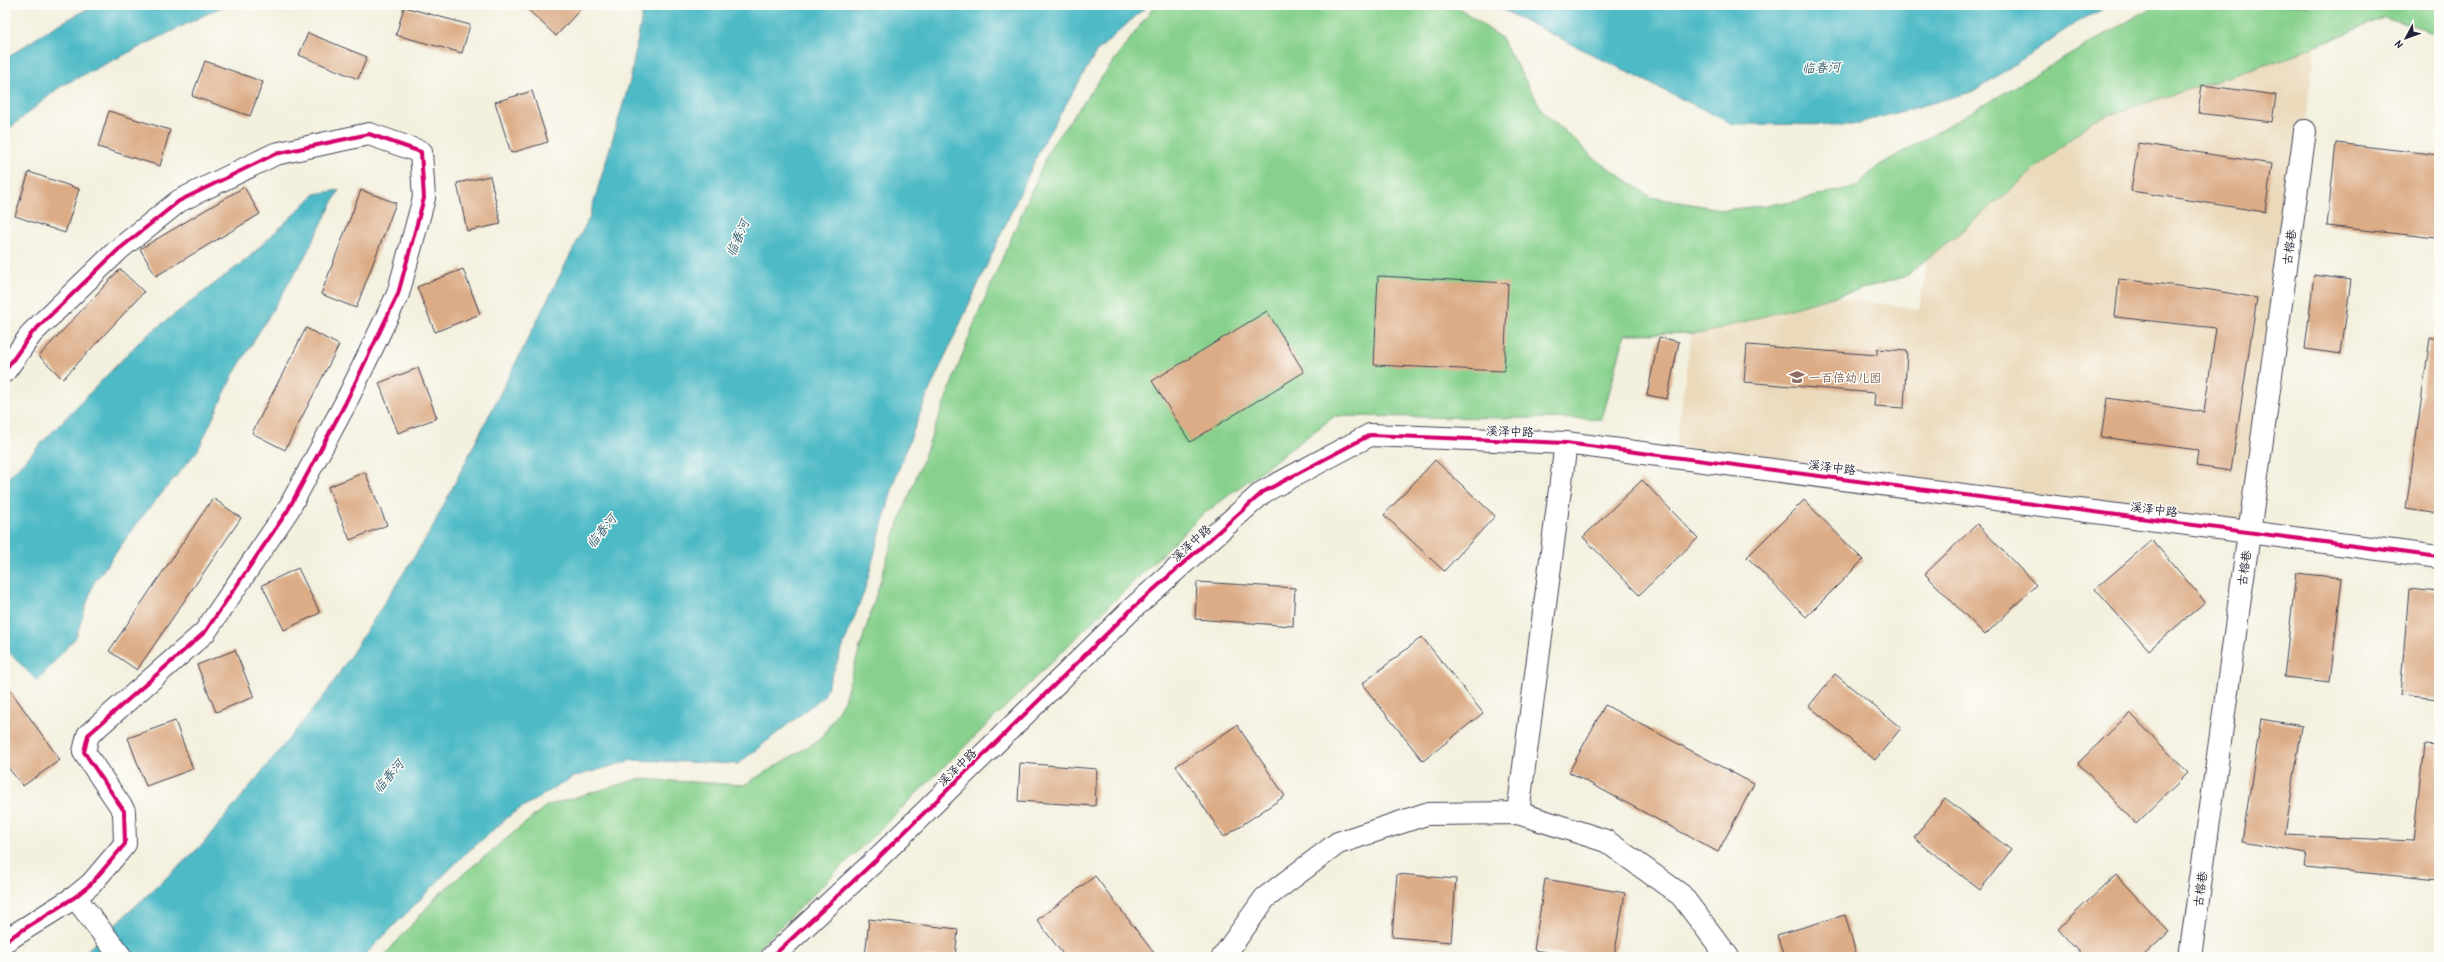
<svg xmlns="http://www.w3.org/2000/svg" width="2444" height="962" viewBox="0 0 2444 962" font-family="'Patrick Hand','LXGW WenKai TC',sans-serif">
  <rect width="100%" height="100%" fill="#fdfcf7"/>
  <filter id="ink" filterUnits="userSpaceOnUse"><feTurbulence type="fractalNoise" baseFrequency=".025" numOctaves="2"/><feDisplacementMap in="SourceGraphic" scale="8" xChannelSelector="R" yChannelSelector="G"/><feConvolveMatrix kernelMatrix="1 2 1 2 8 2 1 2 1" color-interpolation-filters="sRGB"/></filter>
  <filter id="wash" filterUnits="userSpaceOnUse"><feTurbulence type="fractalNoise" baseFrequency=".012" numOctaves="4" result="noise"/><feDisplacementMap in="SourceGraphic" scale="16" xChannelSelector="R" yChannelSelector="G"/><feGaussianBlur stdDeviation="0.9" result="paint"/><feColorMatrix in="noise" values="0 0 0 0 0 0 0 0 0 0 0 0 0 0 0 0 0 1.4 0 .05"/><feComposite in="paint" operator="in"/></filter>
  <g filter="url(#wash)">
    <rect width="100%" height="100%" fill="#f3f0de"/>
    <path fill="#ead9ba" d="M2319,25L2246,531L1676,446L1699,277L1919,309L1938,197L2107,67Z"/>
    <path fill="#87d18d" stroke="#547a64" d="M1157,5H1455L1501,38L1544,113L1593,157L1651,197L1725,210L1792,202L1856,186L1878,166L2156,5H2439V35L2385,17L2293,56L2093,120L1963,230L1904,277L1704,333L1625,334L1602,419L1335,416L1201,516L749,957H383L439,894L546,806L638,779L744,785L822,738L844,700L895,533L976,319L1051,146L1153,8Z"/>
    <path fill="#4dbac6" stroke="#386e80" d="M95,5H225L61,86L5,132V59L50,29Z
      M644,5H1148L1097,51L1042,145L926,398L895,479L864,592L824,696L738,764L633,760L573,777L513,813L463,856L363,957H80L203,844L327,692L430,532L589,218L630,81Z
      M1493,5H2110L2077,22L1975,91L1852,125L1732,124Z
      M339,190L304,258L233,375L198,450L141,518L93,584L76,637L37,681L5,648V481L141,340L247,259L315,194Z"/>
    <g id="blocks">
      <path fill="#dcac86" d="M523,5H584L556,36Z
        M404,7L470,25L462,53L396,35Z
        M308,33L367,57L358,79L299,55Z
        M205,61L263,82L250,116L192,96Z
        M2202,85L2276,95L2272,122L2198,113Z
        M532,91L548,142L511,153L495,102Z
        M109,111L170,130L160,166L98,147Z
        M2138,143L2272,164L2265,212L2131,191Z
        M2336,143L2439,155V213L2436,238L2327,226Z
        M29,172L79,189L65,233L15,216Z
        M490,176L501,224L467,231L457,183Z
        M244,187L260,214L156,276L140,249Z
        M361,190L396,203L356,308L321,294Z
        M120,269L144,292L63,379L39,356Z
        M463,269L480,314L435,332L417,287Z
        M2314,275L2351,280L2341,354L2305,349Z
        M1378,276L1508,283L1504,371L1374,365Z
        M2119,279L2211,290L2257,298L2231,471L2196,466L2198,450L2101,437L2107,398L2204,412L2216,328L2115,317Z
        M1267,311L1304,372L1190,442L1152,381Z
        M306,328L339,345L285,450L252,433Z
        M1659,337L1679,342L1667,399L1647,395Z
        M2430,338H2439V514L2406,509Z
        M1747,345L1877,355V349L1907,351L1904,408L1874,406L1875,393L1744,382Z
        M418,368L437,418L398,433L379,383Z
        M1435,460L1495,516L1444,571L1384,515Z
        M365,472L387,525L350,540L328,487Z
        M1642,480L1698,538L1639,595L1583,537Z
        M213,498L241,518L137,670L109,651Z
        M1804,500L1863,560L1806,617L1747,557Z
        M1977,524L2036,585L1985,635L1925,574Z
        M2152,540L2205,602L2149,650L2095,589Z
        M298,568L320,613L284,630L262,585Z
        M2296,573L2342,578L2330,682L2284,677Z
        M1197,582L1295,588L1293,626L1195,619Z
        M2409,589L2439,592V699L2400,695Z
        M1422,637L1483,713L1423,761L1362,684Z
        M235,650L254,697L216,712L197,665Z
        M1835,674L1901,728L1875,760L1809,706Z
        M5,683L60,760L23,786L5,764Z
        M1605,705L1754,784L1718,852L1569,772Z
        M2130,713L2188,773L2136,824L2078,763Z
        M2261,719L2302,726L2285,835L2413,841L2424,745L2439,746V880L2305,867L2307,853L2242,842Z
        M175,721L193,769L146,786L128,738Z
        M1237,725L1285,796L1224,837L1176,766Z
        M1020,763L1097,769L1095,806L1018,801Z
        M1945,798L2011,850L1980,890L1914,838Z
        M1397,874L1456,879L1451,942L1392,937Z
        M2116,875L2169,932L2142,957H2083L2058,929Z
        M1095,876L1157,957H1065L1037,920Z
        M1545,879L1625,893L1614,957H1577L1534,950Z
        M1845,915L1857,957H1784L1777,935Z
        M869,919L958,929L955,957H865Z"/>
    </g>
  </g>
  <g filter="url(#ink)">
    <use href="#blocks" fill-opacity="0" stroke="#414153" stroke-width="1"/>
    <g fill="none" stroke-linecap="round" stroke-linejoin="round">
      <defs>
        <path id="minor" d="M5,371L32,333L118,250L179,201L275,154L369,134L421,152L424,198L398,294L345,404L288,510L205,632L88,735L84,752L124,811L125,844L91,884L75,897L5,941
          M1518,813L1566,443
          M75,897L121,957
          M772,957L877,859L1133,608L1263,492L1370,435L1566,443L2439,557
          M1223,957L1265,898L1338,843L1426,814L1518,813L1606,841L1681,895L1728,957
          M2190,957L2305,131"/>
      </defs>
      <use href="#minor" stroke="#414153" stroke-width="24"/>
      <use href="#minor" stroke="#fff" stroke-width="22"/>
      <defs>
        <path id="cycleway" d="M5,371L32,333L118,250L179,201L275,154L369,134L421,152L424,198L398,294L345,404L288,510L205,632L88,735L84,752L124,811L125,844L91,884L75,897L5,941
          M772,957L877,859L1133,608L1263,492L1370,435L1566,443L2439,557"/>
      </defs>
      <use href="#cycleway" stroke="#fdfcf7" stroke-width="6"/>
      <use href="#cycleway" stroke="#d6006c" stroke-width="4"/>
    </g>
  </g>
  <defs>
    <symbol id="school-bare" viewBox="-9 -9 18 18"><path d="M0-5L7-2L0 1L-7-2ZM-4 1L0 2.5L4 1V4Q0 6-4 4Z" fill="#8d6e63" stroke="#fdfcf7" stroke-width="2.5" paint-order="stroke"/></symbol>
  </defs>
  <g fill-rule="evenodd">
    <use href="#school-bare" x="1786" y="366" width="22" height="22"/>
  </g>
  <g text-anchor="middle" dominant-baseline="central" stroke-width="3" stroke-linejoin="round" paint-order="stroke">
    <g font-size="12" fill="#22223b" stroke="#fdfcf7">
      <text transform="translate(2289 247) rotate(-82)">古榕巷</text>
      <text transform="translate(1510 431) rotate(2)">溪泽中路</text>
      <text transform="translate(1832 467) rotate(7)">溪泽中路</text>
      <text transform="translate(2154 509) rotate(7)">溪泽中路</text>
      <text transform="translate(1191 543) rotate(-42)">溪泽中路</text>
      <text transform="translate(2244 568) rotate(-82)">古榕巷</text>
      <text transform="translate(957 767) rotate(-44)">溪泽中路</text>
      <text transform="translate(2200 889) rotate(-82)">古榕巷</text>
    </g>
    <g font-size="12" fill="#785e54" stroke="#fdfcf7" text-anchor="start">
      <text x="1809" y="377">一百倍幼儿园</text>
    </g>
    <g font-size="13" font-style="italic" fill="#335f73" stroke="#fdfcf7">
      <text transform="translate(1821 67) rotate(-2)">临春河</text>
      <text transform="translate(737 238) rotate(-66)">临春河</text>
      <text transform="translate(601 531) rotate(-51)">临春河</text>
      <text transform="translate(388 776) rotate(-49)">临春河</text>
    </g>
  </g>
  <rect width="2444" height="962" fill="none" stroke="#fdfcf7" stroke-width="20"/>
  <g transform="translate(2406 38) rotate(229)" stroke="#fdfcf7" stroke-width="3" paint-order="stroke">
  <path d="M0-3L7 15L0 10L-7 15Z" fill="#22223b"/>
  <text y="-6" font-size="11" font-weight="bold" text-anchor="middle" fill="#22223b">N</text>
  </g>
</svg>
